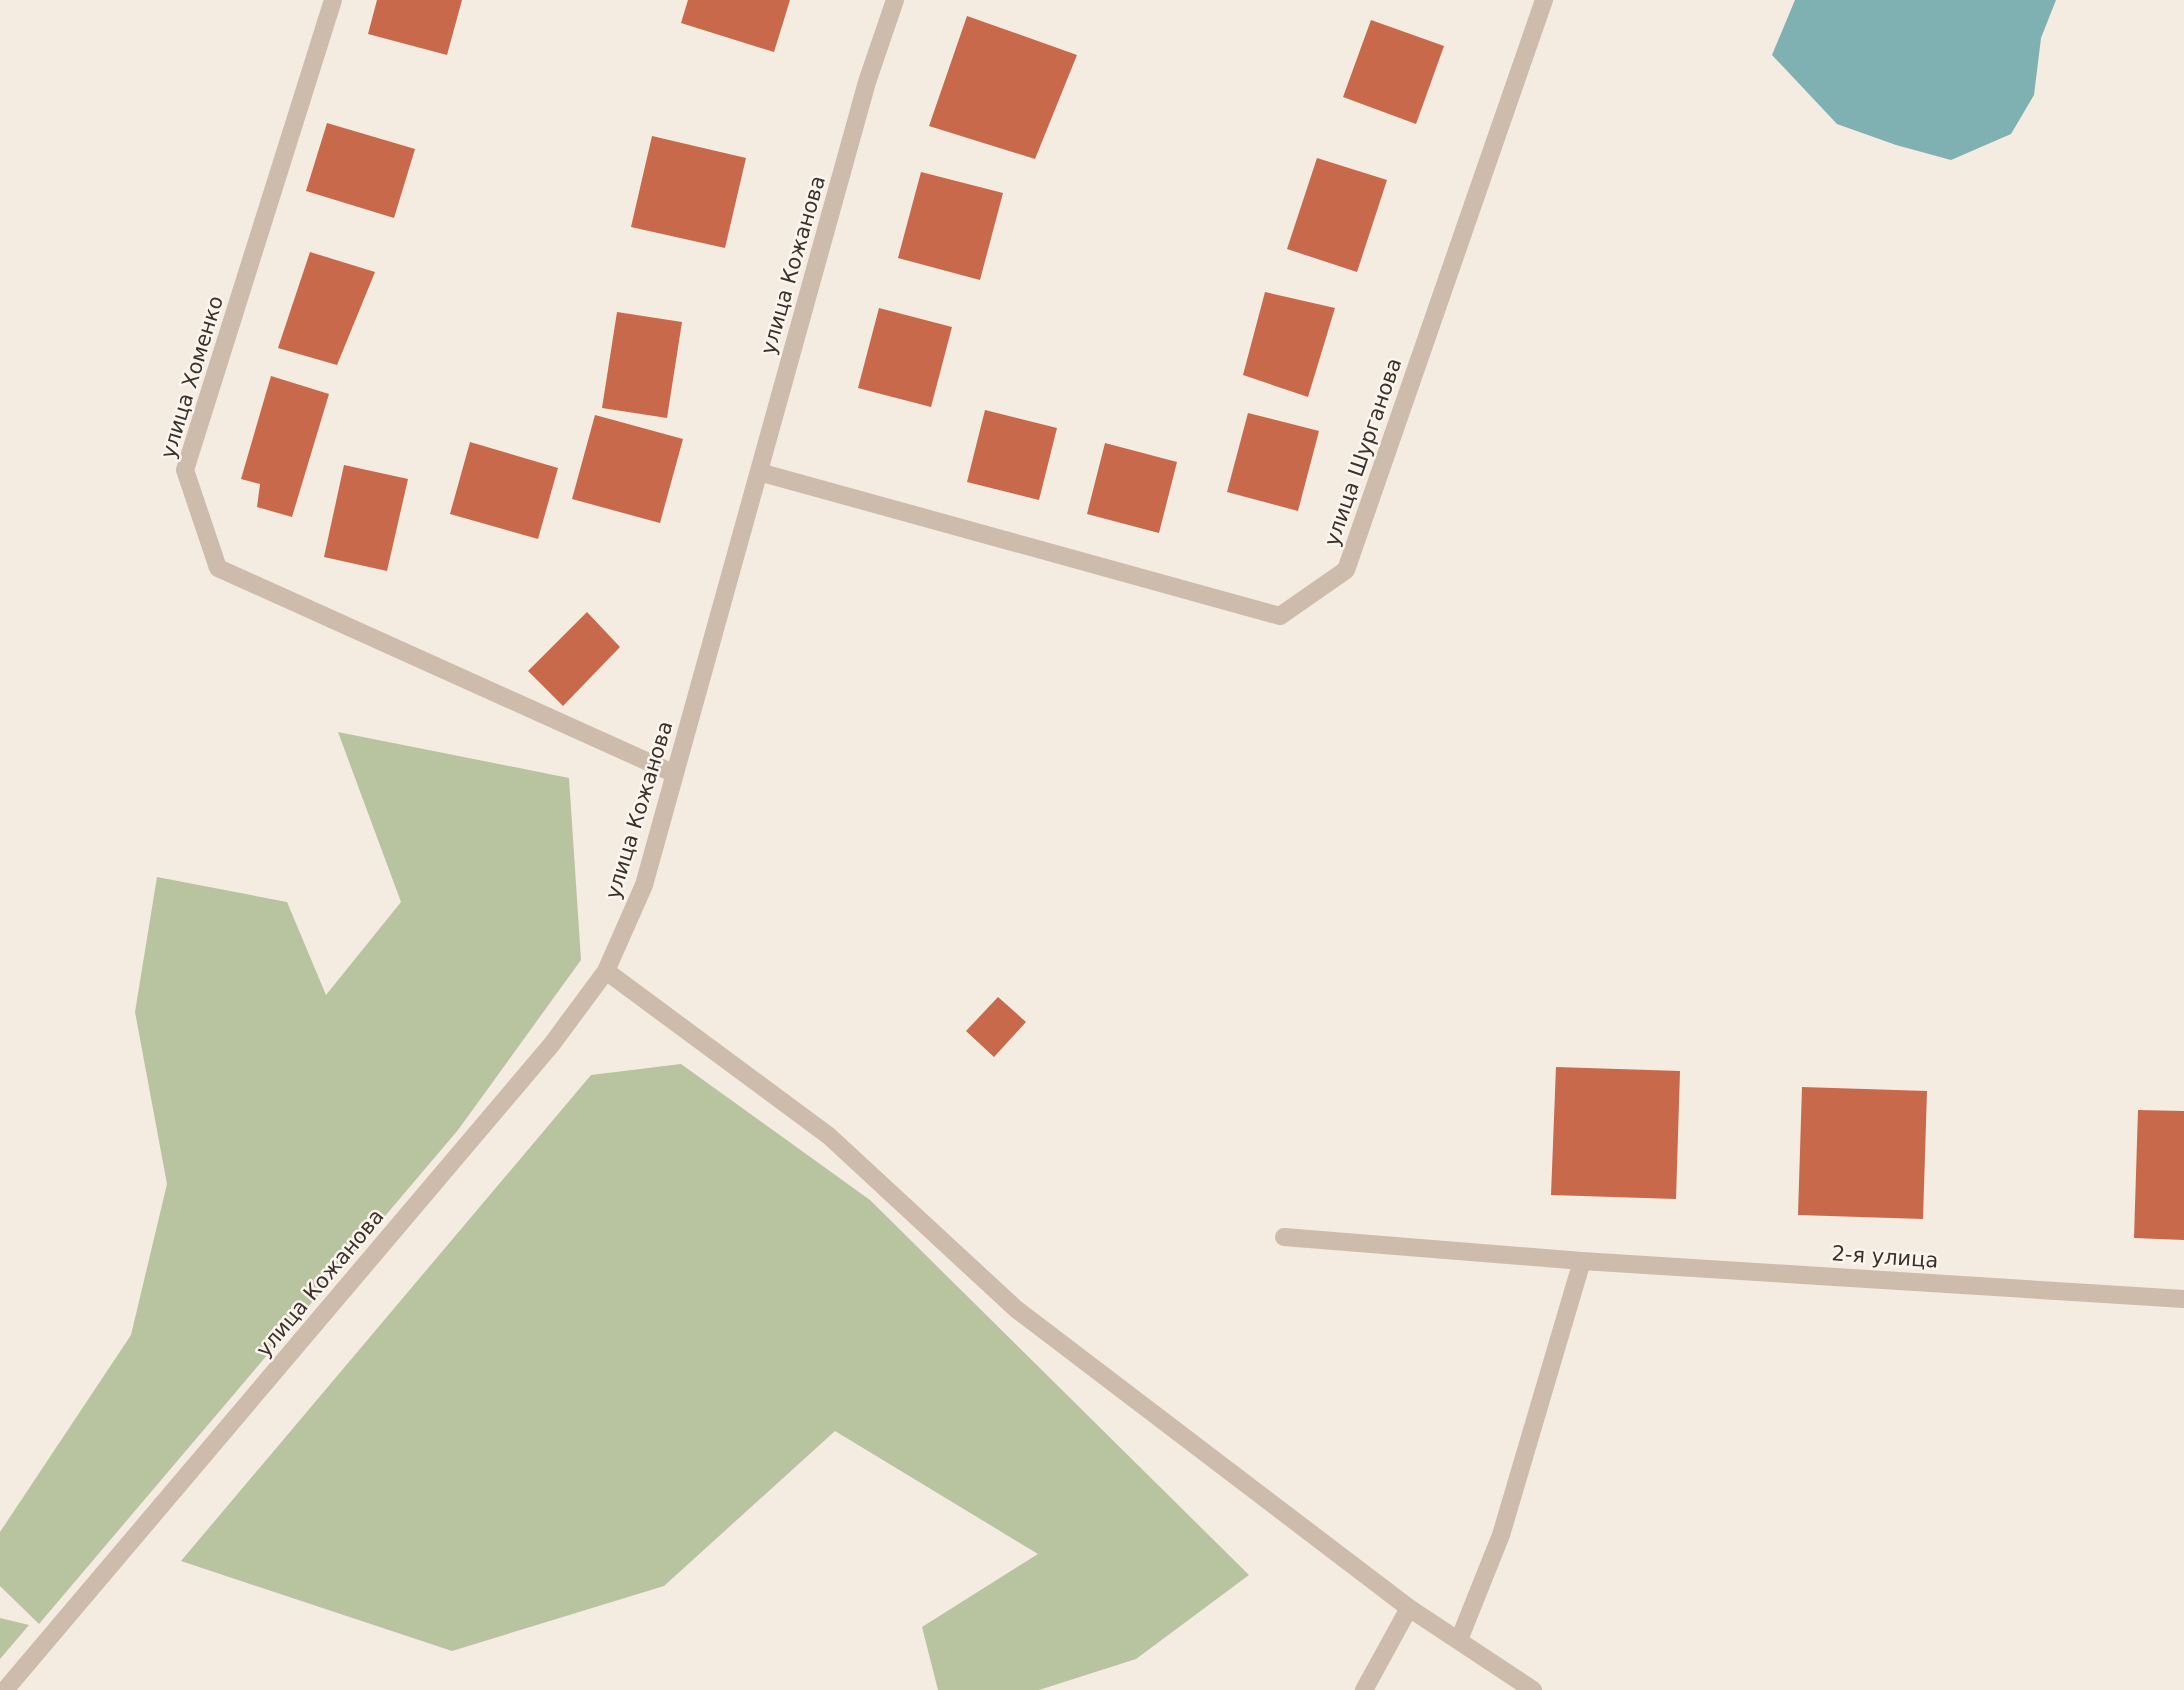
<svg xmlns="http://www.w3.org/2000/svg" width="2184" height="1690" viewBox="0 0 2184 1690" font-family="'DejaVu Sans',sans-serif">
  <rect width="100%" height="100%" fill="#f4ebe1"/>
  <path fill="#b8c4a0" d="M338,732L569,778L581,960L458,1130L39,1624L0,1586V1532L131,1335L167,1184L135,1012L157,877L287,902L326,995L401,902Z
    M681,1064L870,1200L1249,1575L1136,1659L1039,1690H938L922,1627L1038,1554L835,1431L664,1586L452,1651L181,1561L591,1075Z
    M0,1618L29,1625L0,1659Z"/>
  <path fill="#7fb0b2" d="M1795,0H2056L2041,38L2034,95L2011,134L1951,160L1896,145L1837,124L1772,55Z"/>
  <path fill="#c8694b" d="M377,0H462L447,55L368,34Z
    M688,0H790L774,52L681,23Z
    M967,16L1077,55L1035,159L929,126Z
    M1371,20L1444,46L1416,124L1343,97Z
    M327,123L415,149L394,218L306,191Z
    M652,136L746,158L725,248L631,227Z
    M1317,158L1387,180L1357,272L1287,249Z
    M921,172L1003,193L980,280L898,258Z
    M310,252L375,272L337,365L278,348Z
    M1265,292L1335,308L1308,397L1243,375Z
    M879,308L952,327L931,407L858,388Z
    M617,312L682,322L667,418L602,408Z
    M271,376L329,394L292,517L257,507L260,484L241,479Z
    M985,410L1057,428L1039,500L967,482Z
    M1248,413L1319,431L1298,511L1227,492Z
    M595,415L683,439L660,523L572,499Z
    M470,442L558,468L538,539L450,514Z
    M1105,443L1177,462L1159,533L1087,514Z
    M344,465L408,479L387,571L324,557Z
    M587,612L620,647L563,706L528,671Z
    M998,997L1026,1022L994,1057L966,1031Z
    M1556,1067L1680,1071L1676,1199L1551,1195Z
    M1802,1087L1927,1091L1923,1219L1798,1215Z
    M2138,1110L2184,1111V1240L2134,1238Z"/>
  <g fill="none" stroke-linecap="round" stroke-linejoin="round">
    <path stroke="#cdbbac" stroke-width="18" d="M1364,1690L1409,1608"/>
    <path stroke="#cdbbac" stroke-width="18" d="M333,0L185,470L218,568L675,774
      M759,472L1280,616L1346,570L1544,0
      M606,971L829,1136L1016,1309L1409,1608L1533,1690
      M1284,1237L1582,1261L2184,1299
      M1459,1640L1501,1535L1582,1261
      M5,1690L552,1044L606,971L644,885L867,82L895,0"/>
  </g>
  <g text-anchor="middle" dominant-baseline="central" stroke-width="5" stroke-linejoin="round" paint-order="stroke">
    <g font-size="21" fill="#3b302b" stroke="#fbf5ee">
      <text transform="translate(793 265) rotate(-74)">улица Кожанова</text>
      <text transform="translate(192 377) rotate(-73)">улица Хоменко</text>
      <text transform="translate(1363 452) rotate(-71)">улица Шурганова</text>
      <text transform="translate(639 810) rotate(-73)">улица Кожанова</text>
      <text transform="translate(1885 1257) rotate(4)">2-я улица</text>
      <text transform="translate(320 1283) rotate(-50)">улица Кожанова</text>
    </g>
  </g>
</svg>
